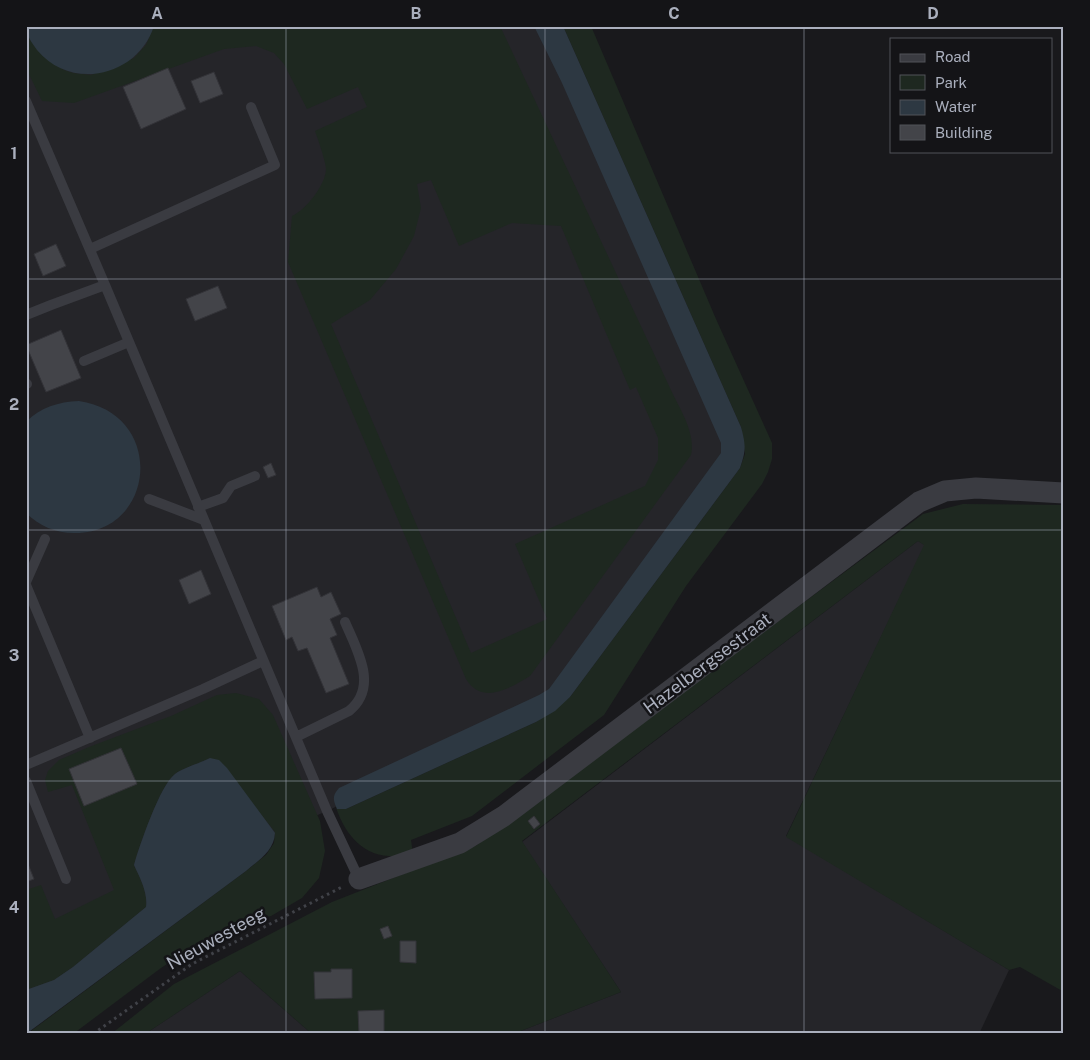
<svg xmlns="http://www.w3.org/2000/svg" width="1090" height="1060" viewBox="0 0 1090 1060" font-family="'Public Sans',sans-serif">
  <rect width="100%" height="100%" fill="#19191c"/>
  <path fill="#252529" d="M26,26H550L737,454L552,704L327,811L275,833L26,1014Z
    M918,541L925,545L786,836L1009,970L979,1034H513L621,992L522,842Z
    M240,971L312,1034H145Z"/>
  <path fill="#1e2820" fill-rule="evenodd" d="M154,26H500L670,388C679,408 696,432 691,455L530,676C515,685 490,701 474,688C471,686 468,682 466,679L288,262L292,216C306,210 326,184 326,169C326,162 318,139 315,131L367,107L358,87L307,109L284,64L274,53L256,46L224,49L74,103L42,101L26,68V32L30,40L64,70L73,73L91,75L134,58L146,45ZM431,180L459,246L512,223L561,226L630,390L636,387L658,438V460L645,486L515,544L547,619L471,653L331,324L370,300L396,269L414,236L421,208L417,184Z
    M563,26H591L716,319L772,443V459L768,472L762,484L686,586L604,715L472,816L411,840L413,854C405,855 396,857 389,856C360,855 342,829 335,804L337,809H346L536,722L570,697L740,468L745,454L741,427Z
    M963,504L1064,505V992L1020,967L1009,970L786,837L924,545L918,541L522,841L621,992L513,1034H312L240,971L145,1034H111L174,984L332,902L477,845L923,514Z
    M236,693L259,699L273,715L320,821L325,851L319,878L302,898L271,916L233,925L197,944L161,968L73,1034H27L246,871L266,855L274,843L275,832L244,793L210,758C200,763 183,768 175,774C160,785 139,847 134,865C140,878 148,893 146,907L73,967L54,980L26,990V890L41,885L55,919L114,890L72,785L48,792L45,780L48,771L59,760L89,747L171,716L217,695Z"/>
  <path fill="#2d3842" d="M26,26H154C138,76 72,92 37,50C32,43 26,35 26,26Z
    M534,26H563L741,427C746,445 746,451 740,468L570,697L555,711L536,722L346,809H337C333,800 332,796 339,788L539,695L549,689L721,453V443L562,83Z
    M79,401C167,414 156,534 74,533C56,533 39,526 26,513V422C41,407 58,402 79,401Z
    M210,758L219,760L227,768L275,833C274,851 259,860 246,871L26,1034V990L54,980L73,967L146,907C148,893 140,878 134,865C139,847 160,785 175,774C183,768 200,763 210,758Z"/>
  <path fill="#434449" stroke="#333338" d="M168,68L186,109L141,129L123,87Z
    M214,72L223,94L200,103L191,81Z
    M56,244L66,266L43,276L34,254Z
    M218,286L227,308L195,321L186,299Z
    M61,330L81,378L46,392L26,345Z
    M271,463L276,475L268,478L263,467Z
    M201,570L211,594L189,604L179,580Z
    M317,587L321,597L331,592L341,614L330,619L337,635L330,638L349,684L326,693L307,648L298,651L292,637L286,640L272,606Z
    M121,748L137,784L84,806L69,769Z
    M534,816L540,824L534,829L528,821Z
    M26,859L34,879L26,882Z
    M388,926L392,936L384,939L380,929Z
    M400,941H416V963L400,962Z
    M331,969H352V998L315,999L314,972H331Z
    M384,1010V1034H359L358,1011Z"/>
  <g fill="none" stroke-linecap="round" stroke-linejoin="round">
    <path stroke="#404248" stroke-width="3" stroke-dasharray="2.5 4" stroke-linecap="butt" d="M93,1034L192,964L342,887"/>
    <path stroke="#3a3b41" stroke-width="10" d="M26,101L105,285
      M90,249L275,165L251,107
      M26,315L51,305L105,285L327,811L359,879
      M84,361L129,342
      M26,383L27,384
      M149,499L204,520
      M198,507L223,498L231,486L255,476
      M26,582L45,539
      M26,585L90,738
      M296,737L349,711C379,687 357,650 345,622
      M26,765L203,689L263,661
      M26,781L66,879"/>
    <path stroke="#3a3b41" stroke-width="21" d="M359,879L460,843L504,816L919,502L945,491L976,488L1064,493"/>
  </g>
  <path fill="none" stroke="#aaafbd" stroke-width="1" stroke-opacity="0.55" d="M286,26V1034M545,26V1034M804,26V1034M26,279H1064M26,530H1064M26,781H1064"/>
  <g text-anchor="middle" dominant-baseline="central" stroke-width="5" stroke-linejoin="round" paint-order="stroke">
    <g font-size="18" fill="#aaafbd" stroke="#141417">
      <text transform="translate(707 663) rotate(-37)">Hazelbergsestraat</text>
      <text transform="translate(216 938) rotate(-29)">Nieuwesteeg</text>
    </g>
  </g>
  <rect width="1090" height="1060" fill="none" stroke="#141417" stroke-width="55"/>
  <rect x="890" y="38" width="162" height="115" fill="#141417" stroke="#505259"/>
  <rect x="900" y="54" width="25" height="8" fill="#3a3b41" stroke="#505259"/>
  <text x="935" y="62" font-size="15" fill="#aaafbd">Road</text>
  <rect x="900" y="75" width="25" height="15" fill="#1e2820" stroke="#505259"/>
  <text x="935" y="88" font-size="15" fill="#aaafbd">Park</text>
  <rect x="900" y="100" width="25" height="15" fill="#2d3842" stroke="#505259"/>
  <text x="935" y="112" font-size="15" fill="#aaafbd">Water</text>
  <rect x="900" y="125" width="25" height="15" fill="#434449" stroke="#505259"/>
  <text x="935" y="138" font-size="15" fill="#aaafbd">Building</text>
  <rect x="28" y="28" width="1034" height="1004" fill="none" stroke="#aaafbd" stroke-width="2"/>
  <g font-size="16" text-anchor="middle" font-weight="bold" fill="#aaafbd">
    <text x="157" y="19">A</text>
    <text x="416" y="19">B</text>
    <text x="674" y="19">C</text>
    <text x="933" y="19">D</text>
    <text x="14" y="159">1</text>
    <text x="14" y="410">2</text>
    <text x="14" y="661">3</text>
    <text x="14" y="913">4</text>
  </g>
</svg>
